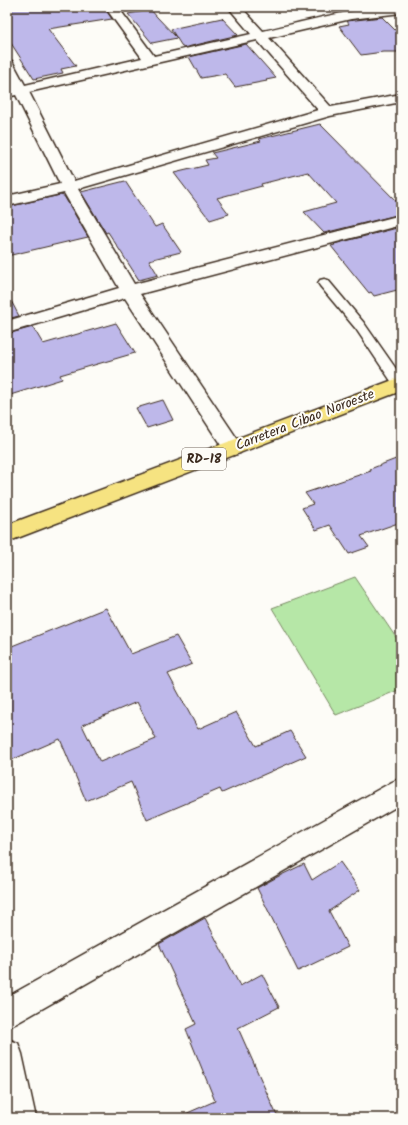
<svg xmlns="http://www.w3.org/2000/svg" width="408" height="1125" viewBox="0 0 408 1125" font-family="Kalam,sans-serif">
  <rect width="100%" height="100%" fill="#fdfcf7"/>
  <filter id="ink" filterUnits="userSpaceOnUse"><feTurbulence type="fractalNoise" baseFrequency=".025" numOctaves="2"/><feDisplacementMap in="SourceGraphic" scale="8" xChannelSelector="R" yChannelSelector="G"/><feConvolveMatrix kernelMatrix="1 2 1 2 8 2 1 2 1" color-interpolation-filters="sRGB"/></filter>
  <g filter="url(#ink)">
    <path fill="#b6e7a7" stroke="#788862" d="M355,577L401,645V689L336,715L272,608Z"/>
    <path fill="#beb8ea" stroke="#3b2a1e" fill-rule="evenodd" d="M7,7H104L112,19L48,29L76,66L61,69L63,73L34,79L7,37Z
      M151,10L157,17L177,38L152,43L128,14Z
      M382,17L401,36V52H383L361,55L339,26L349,24L347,21Z
      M222,18L238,35L183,48L171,29Z
      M246,44L276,78L266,80L267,81L235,87L225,74L201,78L189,57Z
      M320,124L401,206V214L324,233L304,212L336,203L308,172L261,184L262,186L217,198L229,214L210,220L174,173L208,165L205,160L216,158L212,153L261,141L259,139Z
      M125,181L155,227L162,224L181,252L149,260L158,275L139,280L108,232L106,233L81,192Z
      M60,195L64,196L88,237L7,256V207Z
      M401,227V289L374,296L371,292L369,293L331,246L335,245L334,244Z
      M7,293L19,316L7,319Z
      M116,323L135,353L60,375L62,379L7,396V334L33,327L43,344Z
      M163,400L173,420L147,428L136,408Z
      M401,457V522L361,536L369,547L349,554L330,525L316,530L302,508L313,504L305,493L371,471L370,469Z
      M106,608L131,654L176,636L192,664L168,674L198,729L236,712L256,746L290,731L306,756L222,793L220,789L147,820L131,782L86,801L60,739L7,762V648ZM137,702L156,739L100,762L82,725Z
      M340,862L360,890L329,911L348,947L298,971L257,888L279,876L304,864L312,880Z
      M205,918L240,986L262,974L279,1007L238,1028L278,1118H176L215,1101L186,1029L196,1024L159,944Z"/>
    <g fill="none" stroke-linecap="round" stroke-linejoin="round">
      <defs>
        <path id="lane" d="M324,279L328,280L364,323L401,376V388L395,387L356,329L320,286L318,283L320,280Z"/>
        <path id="street" d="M105,7H118L154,56L251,34L228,7H241L263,31C308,21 354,7 401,7V13L351,19L269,38L331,107L401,94V102L330,116L78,189L134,284L401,215V225L140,294L240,443L243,448L240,453L233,455L226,453L125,298L7,333V321L119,288L64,193L7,206V196L60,184L16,95L7,97V89L12,88L7,78V60L12,61L25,85L142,58ZM257,40L318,110L74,181L29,92Z
          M401,778V804L17,1023L7,1028V997L392,782Z
          M7,1039L18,1043L22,1054L36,1118H7Z"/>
        <path id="primary" d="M401,377V391L7,542V525Z"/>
      </defs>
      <use href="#lane" stroke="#3b2a1e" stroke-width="3"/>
      <use href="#street" stroke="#3b2a1e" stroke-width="3"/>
      <use href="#primary" stroke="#3b2a1e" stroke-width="3"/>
      <use href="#lane" fill="#fdfcf7" fill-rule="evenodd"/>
      <use href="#street" fill="#fdfcf7" fill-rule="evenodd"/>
      <use href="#primary" fill="#f6e381" fill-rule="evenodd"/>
    </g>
  </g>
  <g text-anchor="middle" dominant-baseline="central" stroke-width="4" stroke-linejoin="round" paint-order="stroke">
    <rect fill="#fdfcf7" stroke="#75695f" stroke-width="1" x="182" y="448" width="44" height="22" rx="3"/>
    <g font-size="13" font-weight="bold" fill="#3b2a1e">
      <text x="204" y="459">RD-18</text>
    </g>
    <g font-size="14" fill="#3b2a1e" stroke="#fdfcf7">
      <text transform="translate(305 420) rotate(-21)">Carretera Cibao Noroeste</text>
    </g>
  </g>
  <rect width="408" height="1125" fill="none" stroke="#fdfcf7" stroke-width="24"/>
  <rect x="12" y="12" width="384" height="1101" fill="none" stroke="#3b2a1e" stroke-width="1.5" filter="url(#ink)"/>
</svg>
